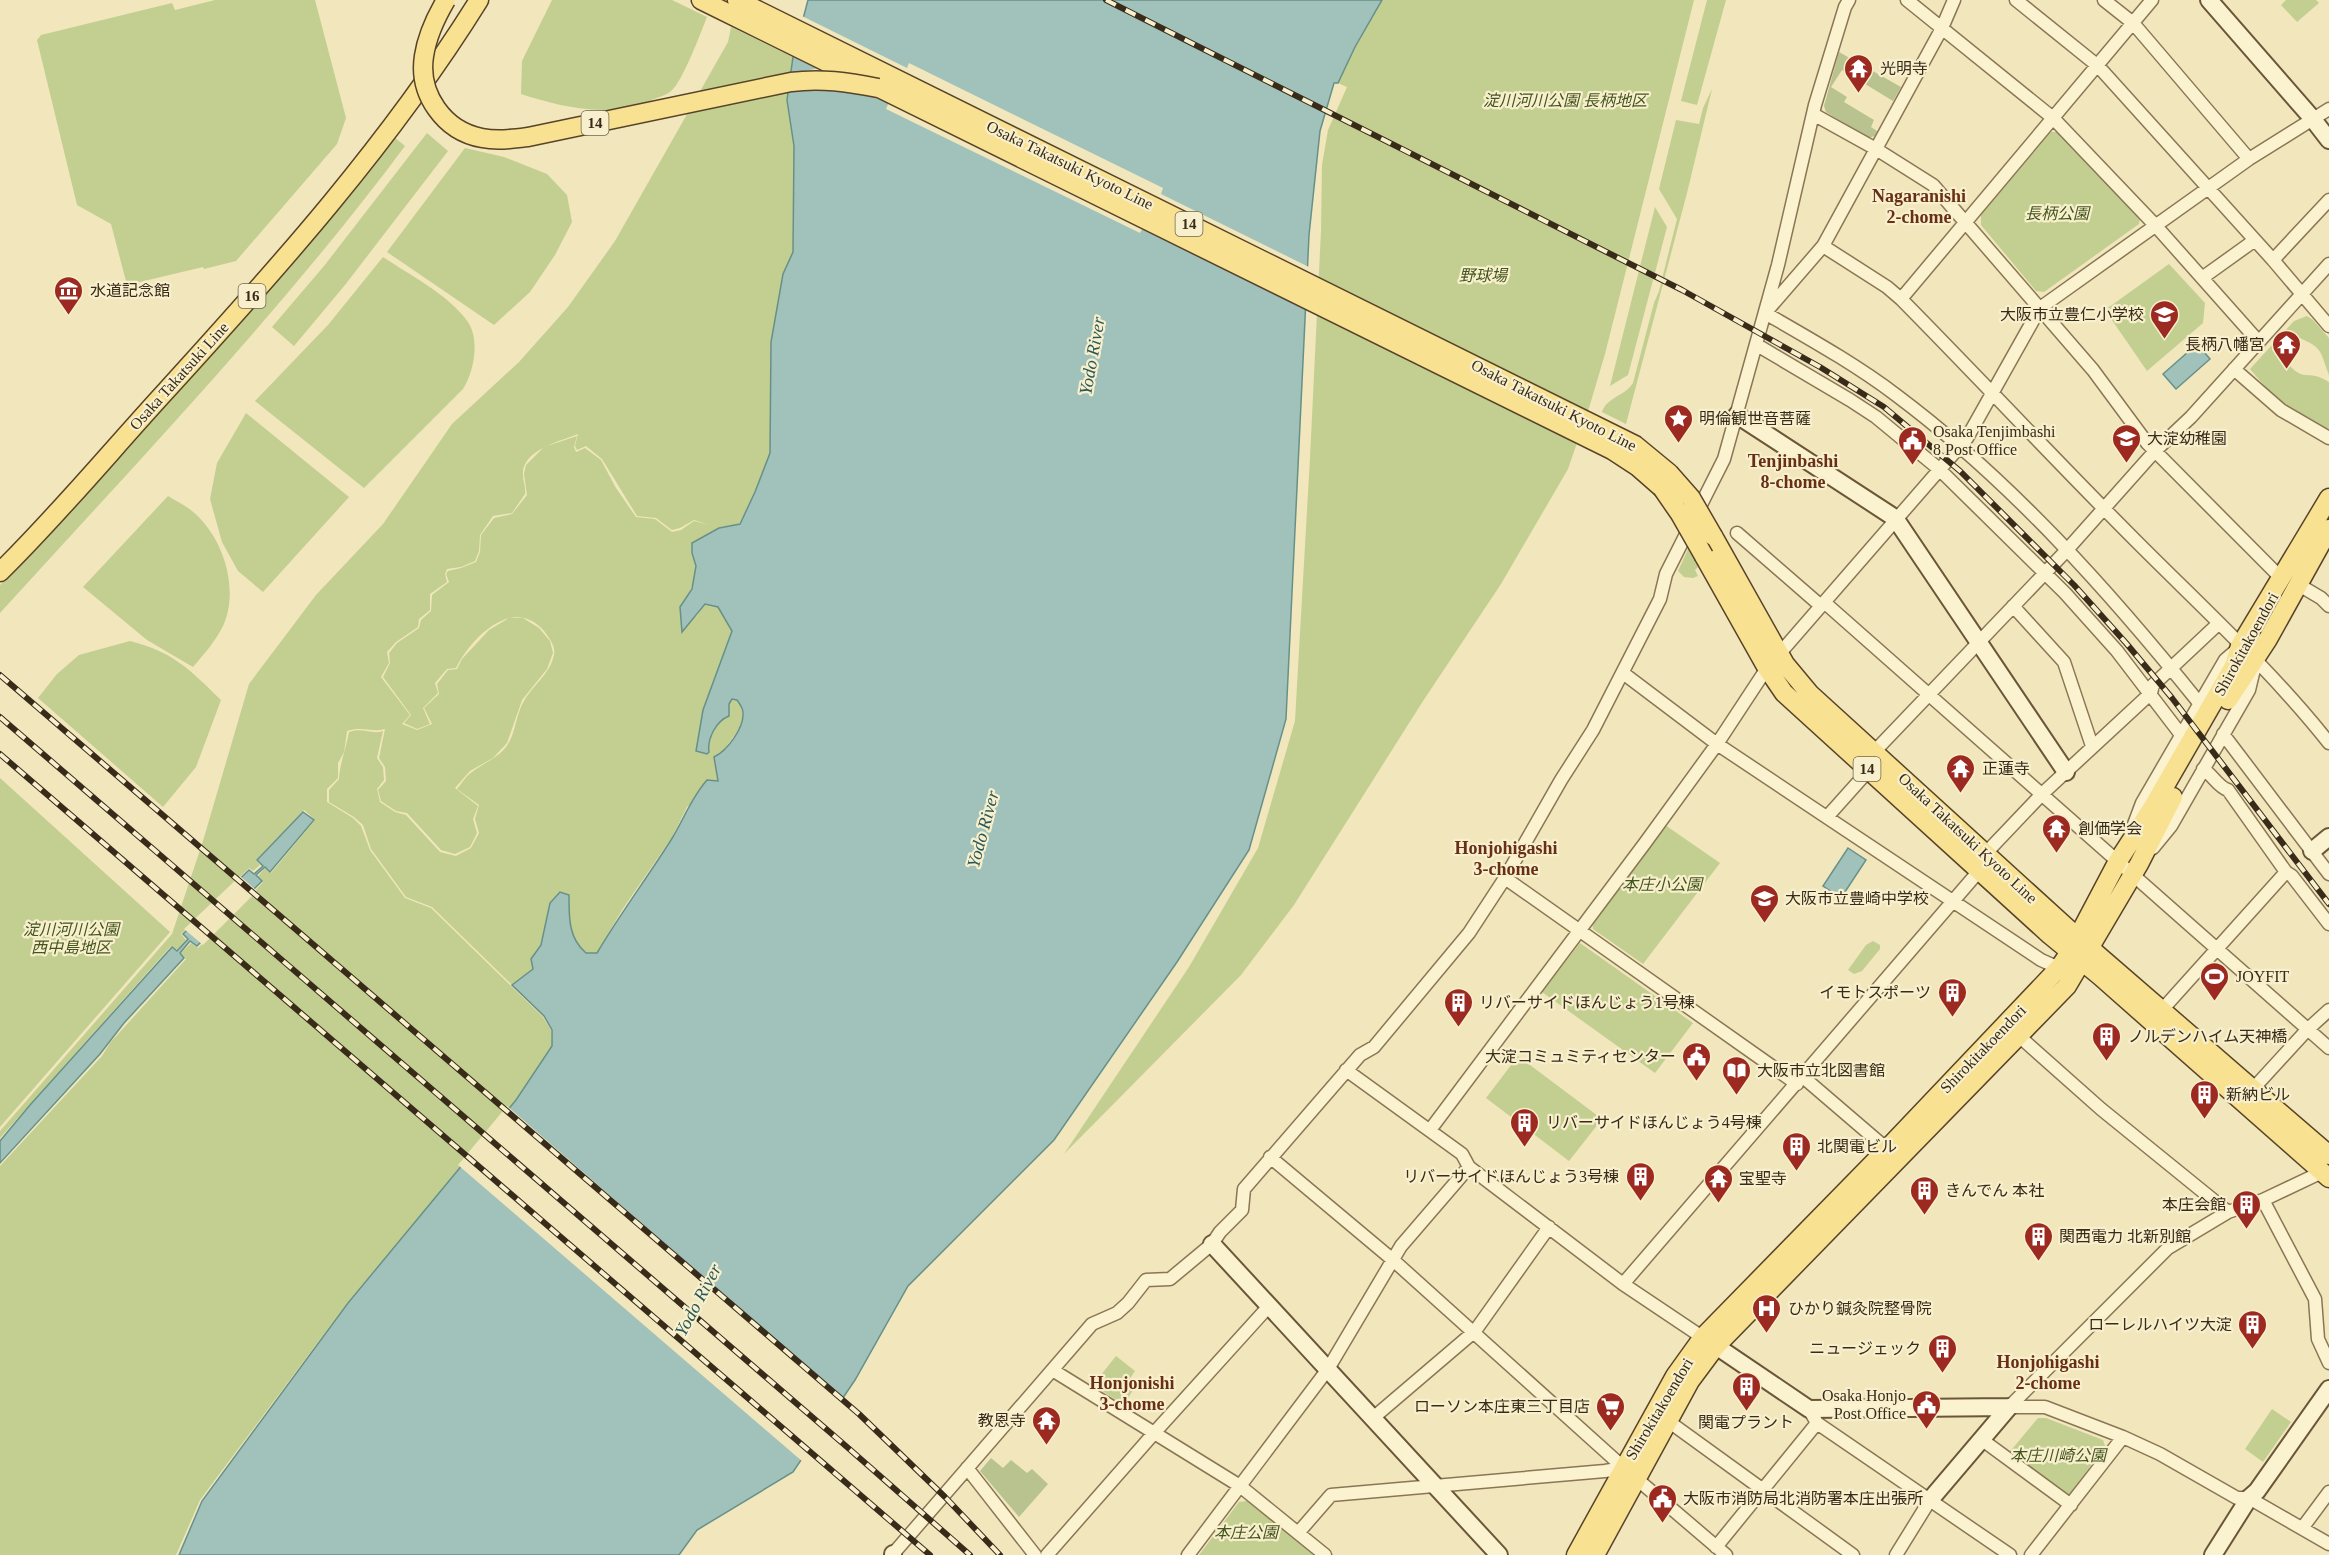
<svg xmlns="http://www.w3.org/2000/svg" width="2329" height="1555" viewBox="0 0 2329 1555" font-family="'Times New Roman','Noto Sans JP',serif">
  <rect width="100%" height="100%" fill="#f1e6bc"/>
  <path fill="#c2cf90" d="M215,0H315L346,118L337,144L236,261L204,269L203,267L127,285L111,224L77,205L37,40L41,35L172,3L175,10Z
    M552,0H672L707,17C701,32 682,83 671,91C667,95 659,97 654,99C611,119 565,108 521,94L522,61Z
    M1382,0H1694L1605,354L1589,408L1568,469L1501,584L1423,701L1294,905L1241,975L1064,1154L1189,967L1258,848L1295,721L1310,458L1321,231L1322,165L1328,130L1347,87L1338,83L1355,47Z
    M1707,0H1726L1697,105L1681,101Z
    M2286,0H2316L2319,3L2297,22L2281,5Z
    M731,27L793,57L787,100L794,146L793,252L783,274L771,342L770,453L755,492L739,524L720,527L692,543C692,552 696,559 696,567C697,582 688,595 680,607L696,617L705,604L718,607L732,631L703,710L708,742L732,699L737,700C758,732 710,743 718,781L687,807L672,837L622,910L597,953H586C568,938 569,916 569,895L550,903L541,945L531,959L533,969L512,985L432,907L406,897L371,849L363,825L354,817L329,802V790L339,779C340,762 346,749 349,732C363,727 372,735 383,731L377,758L383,767L384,780L377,789L380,802L395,812L406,815L440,852L456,856L471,848L479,833L475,819L479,805L457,789C462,783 466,776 472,772C485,762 499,758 508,744C516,731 516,714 524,701C533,685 550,674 554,655C556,646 549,638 544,631C513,595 471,638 456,668L447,669L435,683L438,693L423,708L430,724L417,729L404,723L411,715L383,677L390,663L389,653L397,643L419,628L421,620L431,611L432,595L449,582L446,574L448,571L461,568L476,562L480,552L481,535L494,518L512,514L527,495L524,474L526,465L544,447L577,436L574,447L576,452L585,448L601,460L616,488L636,517L655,519L672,532L681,530L694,521L709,525L694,520L680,528L672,530L656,518L637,516L602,459L586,446L577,450L575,446L578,434C561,441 521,450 523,475C523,482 526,487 525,494L512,513L493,516L480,535L479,551L475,561L461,567L447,569L445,574L447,582L430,594V610L419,619L418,627L396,642L387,652L389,663L381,677L410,715L402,724L417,730L432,724L424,708L439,694L437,684L448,670L457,669L462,659L489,630L509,618H523L539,628L550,641L553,653L547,669L522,700L507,743L493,758L470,771L455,788L478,806L473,819L477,833L470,847L455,854L441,850L407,813L396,811L381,801L378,790L386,781L385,767L379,758L385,729C371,733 364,726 347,731L344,752L338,763V778L327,789V802L353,818L361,826L370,850L405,898L431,908L543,1017L551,1030L552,1046L516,1100L347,1303L200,1500L176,1555H0V1166L102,1056L110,1043L186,959L181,953L191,943L198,948L238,910L263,882L258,876L265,868L271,873L315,820L304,810L256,860L260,865L253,871L249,868L181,934L186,940L177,950L171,946L0,1138V1131L172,934L203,841L249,684L316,595L383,524L452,424L519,362L568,307L615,241L728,42Z
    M1712,89L1687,193L1626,424L1602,412C1607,397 1625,396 1633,383L1654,303L1659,291L1677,219L1659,189L1676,120L1699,124L1703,108Z
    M2051,132H2059L2140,217L2139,224L2044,292L2036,291L1981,225V215Z
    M427,133L448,151L345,285L294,346L272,327L324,266Z
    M394,137L405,146C282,311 139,460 0,613V585L327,223Z
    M465,148L504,157L547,174L567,195L572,222L555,255L530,292L494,325L387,252Z
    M1655,207L1667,227L1628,375L1610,386Z
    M383,257C411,276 448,294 468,322C480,340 474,372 463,389L364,488L255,401L328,325Z
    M2169,264L2205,303L2203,323L2147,371L2105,310Z
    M2307,316L2313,320L2329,338V375C2319,348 2323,348 2295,336C2285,340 2283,344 2282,355C2303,387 2305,367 2329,382V429L2298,416L2268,390L2250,369L2294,321Z
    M246,413L349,497L263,592L238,571L222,542L210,499L217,463Z
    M168,496C176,501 185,505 192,511C223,536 240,589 223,626C215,642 204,654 193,667L147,640L83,587Z
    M1689,547L1699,566L1695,570L1698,576L1693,578L1684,577L1678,571Z
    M130,641C174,652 190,670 221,700L196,767L163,807L38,698L57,674L79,655Z
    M0,778L170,932L0,1127Z
    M1665,825L1720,863L1643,964L1593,929L1592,923Z
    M1873,941L1880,945V949L1862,971L1854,974L1848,970L1866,945Z
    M1580,943L1693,1023L1655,1073L1542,992Z
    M1518,1056L1602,1119L1569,1161L1486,1098Z
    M1116,1356L1135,1371L1129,1380L1136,1385L1124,1405L1093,1385Z
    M2272,1409L2291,1422L2263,1462L2245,1449Z
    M2038,1418H2046L2103,1440L2105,1446L2070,1494H2063L2008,1454Z
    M1247,1501L1313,1555H1199L1239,1502Z"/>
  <path fill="#b8c390" d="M1839,52L1901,87L1893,101L1842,70L1831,87L1847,97L1844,102L1874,120L1871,127L1877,131L1875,136L1868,138L1826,112L1824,106Z
    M991,1458L1003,1468L1011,1460L1027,1473L1032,1469L1048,1484L1019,1517L980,1471Z"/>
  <path fill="#a0c2bb" stroke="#679089" stroke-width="1.5" d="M808,0H1382L1355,47L1338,83H1334L1320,131L1309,235L1286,719L1249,850L1177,962L1054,1140L908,1286L855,1380L793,1472L697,1530L679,1555H179L202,1501L348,1303L516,1100L552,1046V1030L544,1016L512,985L533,969L531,959L541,945L550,903L560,892L569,895C569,916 568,938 586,953H597C620,914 647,878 671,840C684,819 691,798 707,780L718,781L714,757C727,751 744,728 743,713C743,708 740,704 737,700L732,699L729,704V716C716,721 707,739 709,752L707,754L696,751L703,710L732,631L718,607L705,604L682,632L680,607L692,589L696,566L692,553V543L719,528L740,524L755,492L770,453L771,342L783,274L793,252L794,146L787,100L793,57Z
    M2197,344L2210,359L2176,389L2163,374Z
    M303,812L314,820L270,872L265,867L256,875L262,881L197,946L190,941L180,953L184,958L124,1023L100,1054L0,1163V1141L30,1105L172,947L177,951L188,939L183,934L249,870L254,874L263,866L257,860Z
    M1848,848L1866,860L1841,898L1823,886Z"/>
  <path fill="#f1e6bc" d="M802,16L907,68L909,63L1163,188L1161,194L1311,268L1309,308L1143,227L1140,233L886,109L889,102L877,96L787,75L819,68L791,52Z
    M240,876L257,891L203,945L184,929Z
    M507,1106L845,1400L803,1462L458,1165Z"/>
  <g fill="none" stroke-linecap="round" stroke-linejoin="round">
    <defs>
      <path id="street" d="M1907,0L2053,118L2155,225L2259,342
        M1954,0L1942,28L1823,246L1765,313C1810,339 1855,364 1896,395C2011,481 2110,592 2200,704
        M2016,0L2098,66L2273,260L2329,326
        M2104,0L2133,23L2249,159
        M1813,114L1876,149L1933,185L2093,370L2147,443L2282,579
        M1823,246L1887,287L1901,299C1981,380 2058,463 2138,543C2203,608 2272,671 2329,743
        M2273,260L2329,200
        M2202,278L2255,240
        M1901,299L2152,0
        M1757,345L1850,400L1876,417L1939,469L2065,593L2117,651L2182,736
        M2234,369L2281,410L2329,438
        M1737,533L1821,606
        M2299,585L2321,598L2329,606
        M1824,602L2329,1048
        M2013,606L2064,662L2092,746
        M1623,673L1717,744L2041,960L2059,968L2065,966
        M2223,734L2329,874
        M1874,752L2066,551L2155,451L2191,417L2329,264
        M2203,769C2212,774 2218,787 2228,790L2286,872L2292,876L2329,924
        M1827,817L1869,770
        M2133,827L2142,803L2225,660L2240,647
        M2153,848L2171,826L2249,690L2255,665
        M1985,854L2042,794L2151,693L2153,685L2218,624
        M1505,878L1797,1084
        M2161,1011L2286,872
        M2020,1037L2101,1109L2228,1212
        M1803,1077L1887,1149
        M2252,1090L2307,1030L2329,1010
        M1430,1130L1645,843L1717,744L1767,668L1967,438L2040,308L2249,159L2329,109
        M1270,1157L1393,1260L1624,1468L1726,1555
        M1469,1167L1623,1284L1708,1341
        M2263,1200L2315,1299L2318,1339L2329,1363
        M1623,1284L1979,871
        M1054,1371L1240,1486L1325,1555
        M2009,1407L2168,1248L2228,1212L2263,1200L2322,1172
        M2009,1407H2045L2123,1437L2160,1454L2237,1498H2249L2329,1544
        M1809,1409L1817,1423L2010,1555
        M1373,1418L1475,1331L1549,1227
        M1668,1421L1853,1555
        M1981,1439L2071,1505
        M967,1468L1035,1555
        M2303,1527L2329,1492
        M1298,1533L1331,1495L1605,1471L1624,1468
        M1716,1547L1817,1423
        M893,1554L1092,1324L1117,1313L1128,1303L1146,1280L1170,1279L1212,1244L1220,1232L1242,1210L1244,1189L1360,1055L1374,1047L1469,933L1505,878L1561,780L1593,730L1660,599L1666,574L1724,459L1778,265L1815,105L1845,7L1849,0
        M1047,1555L1155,1432L1269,1306
        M1188,1555L1328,1369L1401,1246L1469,1167L1462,1154L1346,1070
        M1896,1555L1930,1500
        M2031,1555L2123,1437"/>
      <path id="secondary" d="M2209,0L2312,118L2329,140
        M1737,415L1895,518L2066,772
        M2312,851L2329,837
        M1212,1244L1499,1555
        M1716,1346L1809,1409L2009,1407
        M1930,1500L2009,1407
        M893,1555V1554
        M2213,1555L2249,1498L2257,1491L2329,1389"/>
      <path id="primary" d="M701,0L1612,450L1638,467L1662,488
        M737,0L1635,445L1669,473
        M1713,536L1785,664L1810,694L2077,937L2329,1155
        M1704,556L1767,668L1784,693L2050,935L2100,976L2329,1178
        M0,572C58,515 110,452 165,392C278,268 390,143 479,0
        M2228,700L2268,639L2329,529
        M1576,1555L1675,1376L1703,1337L1887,1149L2059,968L2070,952L2118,861L2151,810L2234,666L2240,646L2329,498
        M1595,1555L1690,1381L1716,1346L2067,986L2139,864L2173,797"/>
    </defs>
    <use href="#street" stroke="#8a7654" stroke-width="15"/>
    <use href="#secondary" stroke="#6b5638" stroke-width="20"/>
    <use href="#primary" stroke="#574329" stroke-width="21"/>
    <use href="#street" stroke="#fbf2d0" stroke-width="12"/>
    <use href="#secondary" stroke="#fbf2d0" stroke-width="16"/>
    <use href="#primary" stroke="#f8e190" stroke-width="18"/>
    <defs>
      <path id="rail" d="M1106,0L1682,290L1820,367L1884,407L1960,471L2074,585L2126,643L2172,698L2329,904
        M0,675L859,1414L945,1497L1000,1555
        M0,717L847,1447L970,1555
        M0,754L930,1555"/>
    </defs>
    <use href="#rail" stroke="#382b1a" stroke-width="6"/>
    <use href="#rail" stroke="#f8efcc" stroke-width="4" stroke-dasharray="11" stroke-linecap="butt"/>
    <defs>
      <path id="primary-bridge" d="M446,0C436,17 427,36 424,56C418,94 444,131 482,138C497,141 512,139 528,137L791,82C821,78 848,82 878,88
        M1669,473L1691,498L1713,536
        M1662,488L1680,514L1704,556"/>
    </defs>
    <use href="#primary-bridge" stroke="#574329" stroke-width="21" stroke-linecap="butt"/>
    <use href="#primary-bridge" stroke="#f8e190" stroke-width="18"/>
  </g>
  <defs>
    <symbol id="temple-pin" viewBox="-11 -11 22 30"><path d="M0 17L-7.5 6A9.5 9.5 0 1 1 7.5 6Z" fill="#9d2a20" stroke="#f8efcc"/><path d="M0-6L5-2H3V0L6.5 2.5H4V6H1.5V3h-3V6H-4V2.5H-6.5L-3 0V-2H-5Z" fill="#fff"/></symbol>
    <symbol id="museum-pin" viewBox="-11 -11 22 30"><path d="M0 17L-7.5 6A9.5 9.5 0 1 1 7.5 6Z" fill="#9d2a20" stroke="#f8efcc"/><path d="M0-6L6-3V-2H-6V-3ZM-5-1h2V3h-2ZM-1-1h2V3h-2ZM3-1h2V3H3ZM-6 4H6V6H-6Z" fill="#fff"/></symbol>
    <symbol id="school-pin" viewBox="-11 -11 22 30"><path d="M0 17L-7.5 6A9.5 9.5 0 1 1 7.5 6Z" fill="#9d2a20" stroke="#f8efcc"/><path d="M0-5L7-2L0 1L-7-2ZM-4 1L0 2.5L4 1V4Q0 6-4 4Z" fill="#fff"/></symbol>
    <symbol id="sight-pin" viewBox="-11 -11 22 30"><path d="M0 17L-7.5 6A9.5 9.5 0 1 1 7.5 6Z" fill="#9d2a20" stroke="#f8efcc"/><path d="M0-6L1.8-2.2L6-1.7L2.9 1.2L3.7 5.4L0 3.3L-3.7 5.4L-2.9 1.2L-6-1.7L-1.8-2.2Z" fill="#fff"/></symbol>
    <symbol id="civic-pin" viewBox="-11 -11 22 30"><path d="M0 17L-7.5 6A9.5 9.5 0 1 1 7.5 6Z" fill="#9d2a20" stroke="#f8efcc"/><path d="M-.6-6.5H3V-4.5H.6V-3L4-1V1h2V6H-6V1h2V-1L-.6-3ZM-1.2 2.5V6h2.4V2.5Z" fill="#fff"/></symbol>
    <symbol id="stadium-pin" viewBox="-11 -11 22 30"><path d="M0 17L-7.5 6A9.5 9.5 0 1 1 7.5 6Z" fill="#9d2a20" stroke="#f8efcc"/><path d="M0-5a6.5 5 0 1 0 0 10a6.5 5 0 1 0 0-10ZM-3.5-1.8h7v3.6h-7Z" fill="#fff"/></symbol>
    <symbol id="building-pin" viewBox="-11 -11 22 30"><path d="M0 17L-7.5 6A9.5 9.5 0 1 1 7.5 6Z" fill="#9d2a20" stroke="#f8efcc"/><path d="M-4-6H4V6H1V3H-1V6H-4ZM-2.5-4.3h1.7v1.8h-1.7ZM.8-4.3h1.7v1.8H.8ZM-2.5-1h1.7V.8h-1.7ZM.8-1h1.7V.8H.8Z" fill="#fff"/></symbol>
    <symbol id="library-pin" viewBox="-11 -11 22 30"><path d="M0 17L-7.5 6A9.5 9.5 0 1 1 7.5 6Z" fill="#9d2a20" stroke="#f8efcc"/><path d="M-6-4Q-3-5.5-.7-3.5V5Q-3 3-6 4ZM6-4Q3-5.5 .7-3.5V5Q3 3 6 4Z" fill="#fff"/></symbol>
    <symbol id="hospital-pin" viewBox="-11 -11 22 30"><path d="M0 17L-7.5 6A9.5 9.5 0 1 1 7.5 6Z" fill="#9d2a20" stroke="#f8efcc"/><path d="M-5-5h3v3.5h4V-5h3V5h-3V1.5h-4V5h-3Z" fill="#fff"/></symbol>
    <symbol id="supermarket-pin" viewBox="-11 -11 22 30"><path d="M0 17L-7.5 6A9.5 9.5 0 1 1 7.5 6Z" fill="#9d2a20" stroke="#f8efcc"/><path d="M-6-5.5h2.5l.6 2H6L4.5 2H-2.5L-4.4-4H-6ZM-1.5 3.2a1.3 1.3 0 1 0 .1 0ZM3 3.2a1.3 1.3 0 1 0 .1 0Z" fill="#fff"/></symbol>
  </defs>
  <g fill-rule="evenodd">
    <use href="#temple-pin" x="1842" y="52" width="33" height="45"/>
    <use href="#museum-pin" x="52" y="274" width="33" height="45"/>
    <use href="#school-pin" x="2148" y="298" width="33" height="45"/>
    <use href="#temple-pin" x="2270" y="328" width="33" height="45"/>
    <use href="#sight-pin" x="1662" y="402" width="33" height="45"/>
    <use href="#school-pin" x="2110" y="422" width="33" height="45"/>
    <use href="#civic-pin" x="1896" y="424" width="33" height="45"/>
    <use href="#temple-pin" x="1944" y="752" width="33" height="45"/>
    <use href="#temple-pin" x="2040" y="812" width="33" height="45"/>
    <use href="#school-pin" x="1748" y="882" width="33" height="45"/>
    <use href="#stadium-pin" x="2198" y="960" width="33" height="45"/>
    <use href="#building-pin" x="1936" y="976" width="33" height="45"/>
    <use href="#building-pin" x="1442" y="986" width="33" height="45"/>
    <use href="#building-pin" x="2090" y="1020" width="33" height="45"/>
    <use href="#civic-pin" x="1680" y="1040" width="33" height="45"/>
    <use href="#library-pin" x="1720" y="1054" width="33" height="45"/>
    <use href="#building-pin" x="2188" y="1078" width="33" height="45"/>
    <use href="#building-pin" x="1508" y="1106" width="33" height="45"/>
    <use href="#building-pin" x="1780" y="1130" width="33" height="45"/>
    <use href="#building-pin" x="1624" y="1160" width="33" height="45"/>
    <use href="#temple-pin" x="1702" y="1162" width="33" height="45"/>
    <use href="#building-pin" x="1908" y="1174" width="33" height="45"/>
    <use href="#building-pin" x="2230" y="1188" width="33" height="45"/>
    <use href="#building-pin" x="2022" y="1220" width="33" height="45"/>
    <use href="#hospital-pin" x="1750" y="1292" width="33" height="45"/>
    <use href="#building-pin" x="2236" y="1308" width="33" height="45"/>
    <use href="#building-pin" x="1926" y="1332" width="33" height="45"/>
    <use href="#building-pin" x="1730" y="1370" width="33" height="45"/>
    <use href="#civic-pin" x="1910" y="1388" width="33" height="45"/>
    <use href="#supermarket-pin" x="1594" y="1390" width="33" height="45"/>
    <use href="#temple-pin" x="1030" y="1404" width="33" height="45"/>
    <use href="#civic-pin" x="1646" y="1482" width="33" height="45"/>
  </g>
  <g text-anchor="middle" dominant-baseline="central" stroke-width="4.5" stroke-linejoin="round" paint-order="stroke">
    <g fill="#f8efcc" stroke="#72664f" stroke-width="1.5">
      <rect x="581.5" y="111" width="27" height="24" rx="4.5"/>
      <rect x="1175.5" y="212" width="27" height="24" rx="4.5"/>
      <rect x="238.5" y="284" width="27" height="24" rx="4.5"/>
      <rect x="1853.5" y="757" width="27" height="24" rx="4.5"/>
    </g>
    <g font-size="15" font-weight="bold" fill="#382b1a">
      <text x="595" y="123">14</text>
      <text x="1189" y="224">14</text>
      <text x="252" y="296">16</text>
      <text x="1867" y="769">14</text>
    </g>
    <g font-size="16" fill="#382b1a" stroke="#f8efcc" text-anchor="start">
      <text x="1880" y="68">光明寺</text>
      <text x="90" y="290">水道記念館</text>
      <text x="2144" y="314" text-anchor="end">大阪市立豊仁小学校</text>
      <text x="2265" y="344" text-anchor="end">長柄八幡宮</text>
      <text x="1699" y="418">明倫観世音菩薩</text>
      <text x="1933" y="431">Osaka Tenjimbashi<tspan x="1933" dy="18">8 Post Office</tspan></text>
      <text x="2147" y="438">大淀幼稚園</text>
      <text x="1982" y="768">正蓮寺</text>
      <text x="2078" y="828">創価学会</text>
      <text x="1785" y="898">大阪市立豊崎中学校</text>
      <text x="2236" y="976">JOYFIT</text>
      <text x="1931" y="992" text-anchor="end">イモトスポーツ</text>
      <text x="1479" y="1002">リバーサイドほんじょう1号棟</text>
      <text x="2128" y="1036">ノルデンハイム天神橋</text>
      <text x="1676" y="1056" text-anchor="end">大淀コミュミティセンター</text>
      <text x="1757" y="1070">大阪市立北図書館</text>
      <text x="2226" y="1094">新納ビル</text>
      <text x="1546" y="1122">リバーサイドほんじょう4号棟</text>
      <text x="1817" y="1146">北関電ビル</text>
      <text x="1619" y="1176" text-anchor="end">リバーサイドほんじょう3号棟</text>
      <text x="1739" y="1178">宝聖寺</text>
      <text x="1945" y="1190">きんでん 本社</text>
      <text x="2226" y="1204" text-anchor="end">本庄会館</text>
      <text x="2059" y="1236">関西電力 北新別館</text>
      <text x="1788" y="1308">ひかり鍼灸院整骨院</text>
      <text x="2232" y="1324" text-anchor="end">ローレルハイツ大淀</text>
      <text x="1921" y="1348" text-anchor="end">ニュージェック</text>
      <text x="1906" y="1395" text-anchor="end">Osaka Honjo<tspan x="1906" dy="18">Post Office</tspan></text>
      <text x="1590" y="1406" text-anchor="end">ローソン本庄東三丁目店</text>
      <text x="1026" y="1420" text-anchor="end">教恩寺</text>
      <text x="1746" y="1422" text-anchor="middle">関電プラント</text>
      <text x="1683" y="1498">大阪市消防局北消防署本庄出張所</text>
    </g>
    <g font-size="16" font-style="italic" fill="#43561f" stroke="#f8efcc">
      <text x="1565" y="100">淀川河川公園 長柄地区</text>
      <text x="2057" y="213">長柄公園</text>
      <text x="1483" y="275">野球場</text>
      <text x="1662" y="884">本庄小公園</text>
      <text x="71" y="929">淀川河川公園<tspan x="71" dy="18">西中島地区</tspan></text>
      <text x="2058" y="1455">本庄川崎公園</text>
      <text x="1246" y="1532">本庄公園</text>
    </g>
    <g font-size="16" fill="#382b1a" stroke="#f8efcc">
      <text transform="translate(1070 165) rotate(26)">Osaka Takatsuki Kyoto Line</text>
      <text transform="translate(179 376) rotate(-48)">Osaka Takatsuki Line</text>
      <text transform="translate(1554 405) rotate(27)">Osaka Takatsuki Kyoto Line</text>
      <text transform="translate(2246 644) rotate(-61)">Shirokitakoendori</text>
      <text transform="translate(1968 838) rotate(43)">Osaka Takatsuki Kyoto Line</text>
      <text transform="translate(1983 1049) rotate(-46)">Shirokitakoendori</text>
      <text transform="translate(1659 1409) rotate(-59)">Shirokitakoendori</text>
    </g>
    <g font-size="18" font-weight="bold" fill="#672f16" stroke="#f8efcc">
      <text x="1919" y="196">Nagaranishi<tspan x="1919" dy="21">2-chome</tspan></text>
      <text x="1793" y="461">Tenjinbashi<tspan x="1793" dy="21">8-chome</tspan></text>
      <text x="1506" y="848">Honjohigashi<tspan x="1506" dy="21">3-chome</tspan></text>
      <text x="2048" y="1362">Honjohigashi<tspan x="2048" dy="21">2-chome</tspan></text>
      <text x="1132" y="1383">Honjonishi<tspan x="1132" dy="21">3-chome</tspan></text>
    </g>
    <g font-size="18" font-style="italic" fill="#285759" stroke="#f8efcc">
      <text transform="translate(1092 356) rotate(-80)">Yodo River</text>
      <text transform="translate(983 829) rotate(-75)">Yodo River</text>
      <text transform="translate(698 1300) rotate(-62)">Yodo River</text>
    </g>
  </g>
</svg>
